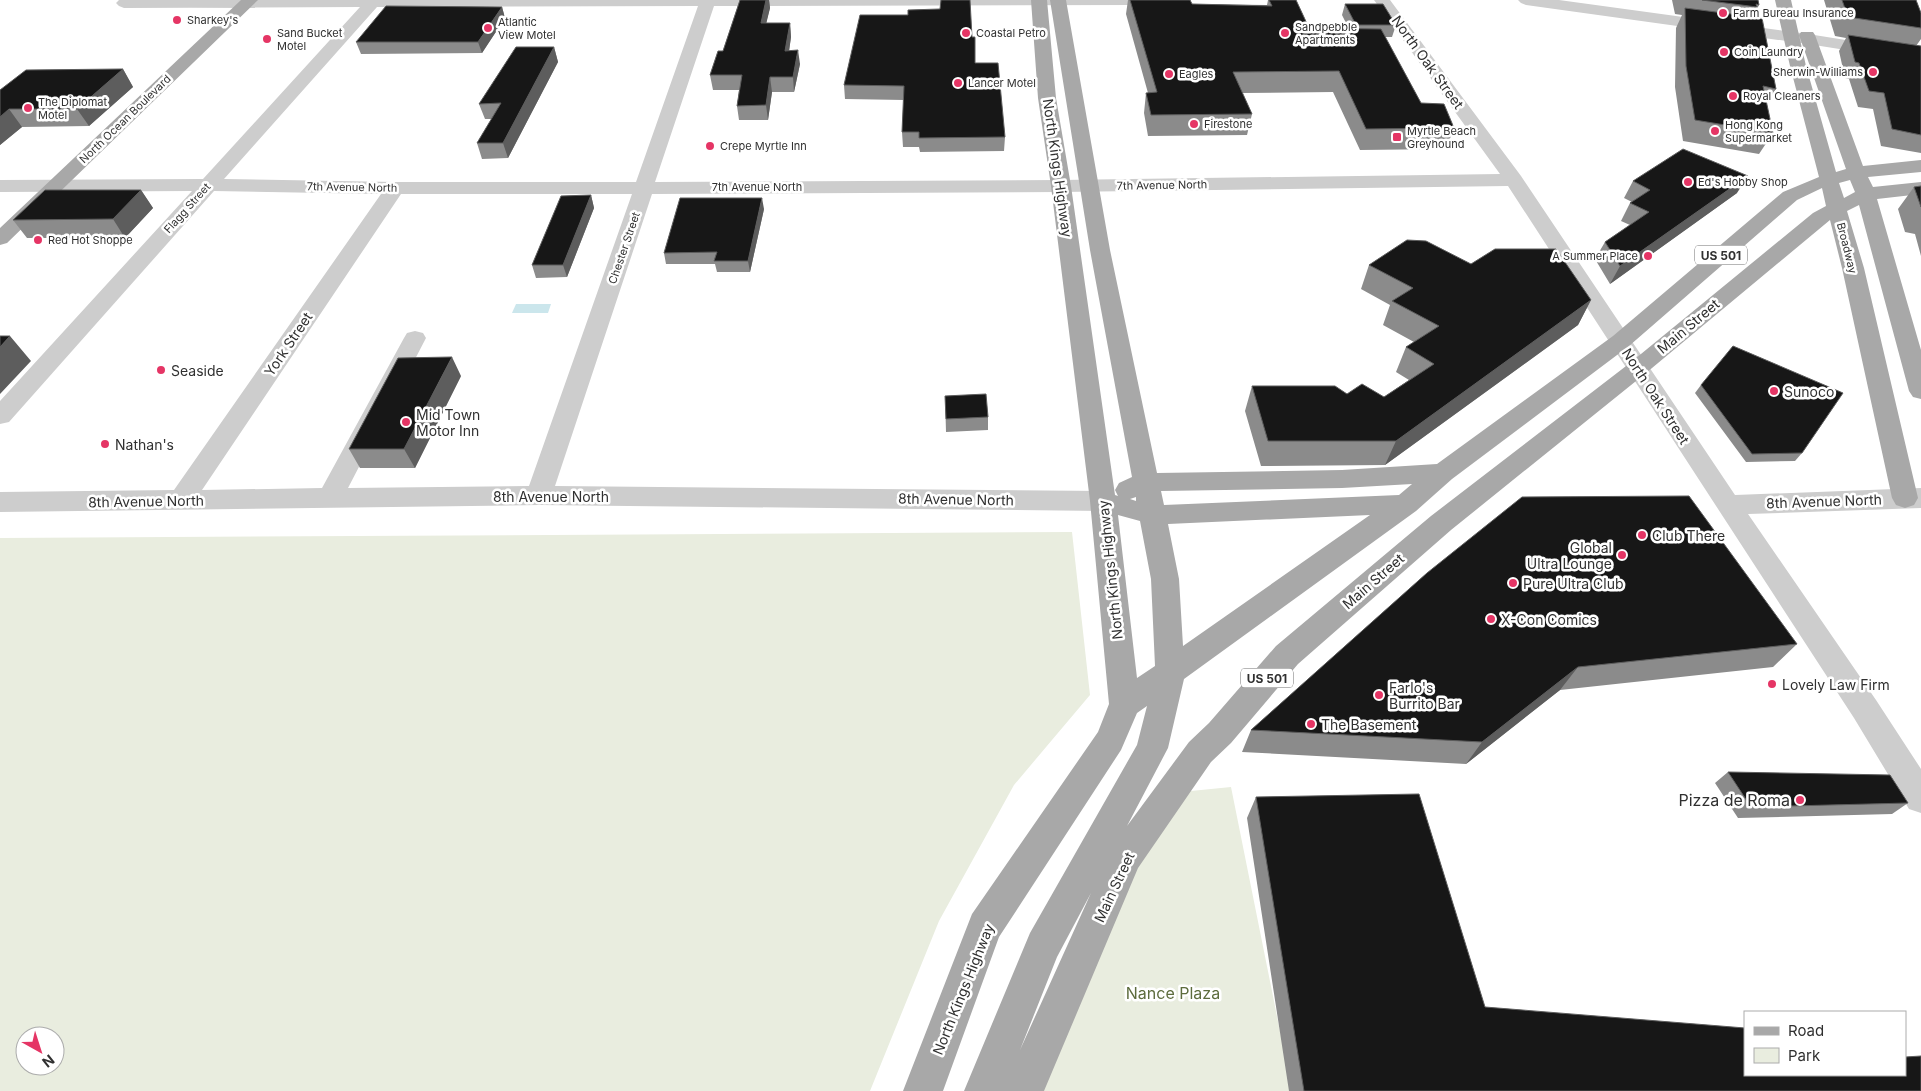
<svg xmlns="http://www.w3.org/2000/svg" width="1921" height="1091" viewBox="0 0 1921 1091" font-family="Inter,sans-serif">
  <rect width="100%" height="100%" fill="#fff"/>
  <path fill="#e9eddf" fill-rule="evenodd" d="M1072,532L1090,695L1014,785L939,921L870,1091H0V538ZM25,1036H55V1066H25Z
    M1231,787L1292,1091H1024L1171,793Z"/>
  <path fill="#cbe6ec" d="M516,304H551L548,313H512Z"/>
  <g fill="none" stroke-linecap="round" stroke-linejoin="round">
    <path fill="#cdcdcd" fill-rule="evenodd" d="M119,0H1143L1140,3L1135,5L714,6L655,182L1061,180L1500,174L1374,0H1390L1521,176L1735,495L1921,488V508L1748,514L1876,700L1921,769V813L1909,809L1854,718L1508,186L1061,192L652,194L555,486L1103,491L1112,494L1116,501L1112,508L1103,511L539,505L0,512V492L174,490L381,194L214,191L9,422L0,424V401L192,191L0,192V180L203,179L360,7L124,8L119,6L116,3ZM698,6L636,182H395L224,179L377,7ZM401,194H632L529,486L348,488L426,338L423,333L415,331L407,333L404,338L322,488L202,490Z
      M1518,0H1559L1808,34L1921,52V62L1808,44L1526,5L1521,3Z"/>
    <path fill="#a8a8a8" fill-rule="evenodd" d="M241,0H258L7,243L0,245V228Z
      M1031,0H1047L1056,98L1071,186L1115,495L1118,496L1115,490L1119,483L1132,477L1090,250L1050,0H1066L1110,250L1157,473L1342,470L1437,464L1613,336L1783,192L1819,177L1790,66L1775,0H1791L1806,66L1836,172L1846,169L1799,35L1801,32H1813L1815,35L1863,166L1921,160V172L1868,177L1873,187L1921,182V194L1877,199L1921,350V399L1913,397L1909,391L1859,205L1847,211L1864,268L1918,498L1914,505L1905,508L1896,505L1892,498L1842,268L1830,220L1646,373L1451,530L1298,664L1231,743L1211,762L1138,868L1044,1091H964L1030,933L1137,745L1147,706L1137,713L1121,750L999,937L943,1091H903L972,914L1098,732L1109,704L1090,501L1051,186L1038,98ZM1850,180L1855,192L1844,198L1839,183ZM1822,188L1826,206L1813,213L1630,363L1431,516L1276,646L1209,723L1189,742L1127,826L1168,748L1184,679L1416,511L1452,479L1629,346L1797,200ZM1412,484L1399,495L1164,505L1161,491L1342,488ZM1136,497V501L1130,499ZM1118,515L1140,521L1151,579L1155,666L1137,678ZM1370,515L1183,646L1179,579L1168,524ZM1091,893L1020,1050L1057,957Z"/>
  </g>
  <path fill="#8b8b8b" d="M740,0H769L770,8L766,23H790L791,37L789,51L800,64L794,92H772L768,120H739L737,106L739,90H713L710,75L723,51Z
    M1128,0H1190L1192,4L1267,5L1268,0H1296L1309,28L1349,29L1342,15L1345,4L1396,25L1392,37H1385L1421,103L1454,128L1446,149L1360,150L1333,92L1242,93L1252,114L1247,135L1148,136L1144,113L1146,93H1148L1126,14Z
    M1672,0H1758L1759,5L1753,17L1776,89L1766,104L1773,133L1759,154L1683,141L1675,87L1676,28L1682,15L1675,14Z
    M1824,0H1916L1921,13V39L1916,46H1921V153L1881,146L1873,109L1858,107L1849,79L1845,78L1839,51L1846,38L1835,36Z
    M502,7L505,18L482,53L361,54L356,42Z
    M940,9L972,37L975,63L1005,137L1004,151L920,152L919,147H903L902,132L904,100L845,99L844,85L908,15Z
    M554,47L558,62L508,158L482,159L477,143L492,119H485L479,104Z
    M123,69L133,87L89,126L22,127L0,145V90Z
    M1633,181L1737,193L1610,284L1595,259L1605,242L1630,225L1621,221L1630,203L1632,202L1624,198Z
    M1921,186V256L1915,234L1905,232L1898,209L1914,187Z
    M141,190L153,208L125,238H27L13,220Z
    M591,195L594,208L567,277L536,278L532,265Z
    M764,209L750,272H717L715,264H666L664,253Z
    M1471,264L1591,300L1578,325L1385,465L1261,466L1245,411L1252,386L1384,397L1409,380L1396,372L1406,347L1414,342L1383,325L1390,305L1361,289L1369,265Z
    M461,376L415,468H360L349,449Z
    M1701,385L1802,453L1795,461L1746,462L1695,393Z
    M945,396L988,417V430L946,432Z
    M1427,573L1797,644L1773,667L1560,690L1466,764L1242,752L1251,730Z
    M1728,772L1908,803L1892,814L1738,818L1715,783Z
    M1256,797L1485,1007L1745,1075L1921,1091H1289L1247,818Z"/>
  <path fill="#5d5d5d" d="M766,0H769L770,8L763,37L761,23Z
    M502,7L505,18L482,53L478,42Z
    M790,23L791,37L787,65L785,51Z
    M554,47L558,62L508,158L503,143Z
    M798,50L800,64L794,92L793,77Z
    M123,69L133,87L89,126L77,109Z
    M770,77L772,92L768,120L766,105Z
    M9,109L22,127L0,145V117Z
    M1748,176L1737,193L1610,284L1620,266Z
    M141,190L153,208L125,238L113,219Z
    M591,195L594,208L567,277L563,265Z
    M762,198L764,209L750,272L748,261Z
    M1591,300L1578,325L1385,465L1396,441Z
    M10,336L31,361L0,394V347Z
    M452,357L461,376L415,468L404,449Z
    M1578,667L1560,690L1466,764L1482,742Z"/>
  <path fill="#171717" stroke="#5d5d5d" d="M740,0H766L761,23H790L785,51L798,50L793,77H770L766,105L737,106L742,75H710L718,51H723Z
    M941,0H970L972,37H975V63H998L1005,137L919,138V132H902L904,86L844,85L860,15H908V10L940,9Z
    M1130,0H1190L1192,4L1272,6L1269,0H1296L1309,28L1381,29L1421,103L1444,104L1454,128L1366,129L1339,71L1233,72L1252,114L1151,115L1146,93L1157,92Z
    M1702,0H1758L1759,5L1756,4L1757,7Z
    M1842,0H1916L1921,13V28L1848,17Z
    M1345,4H1383L1396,25H1356Z
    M386,6L502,7L478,42H356Z
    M1685,8L1762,18L1776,89L1763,86L1773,133L1695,120L1686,66Z
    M1848,35L1921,46V135L1892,129L1884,93L1869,91L1859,63L1855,62Z
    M516,47H554L503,143H477L501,103L479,104Z
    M123,69L77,109H9L0,117V90L26,70Z
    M1683,149L1748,176L1620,266L1605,242L1649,212L1630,203L1650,190L1633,181Z
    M1921,186V207L1914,187Z
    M45,190H141L113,219L13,220Z
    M591,195L563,265H532L561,196Z
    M680,198H762L748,261H714L717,252L664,253Z
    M1407,240L1426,241L1471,264L1495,249H1556L1591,300L1396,441H1268L1252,386H1335L1347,394L1362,384L1384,397L1434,364L1406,347L1439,326L1392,301L1413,288L1369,265Z
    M0,336H10L0,347Z
    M1733,346L1843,393L1802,453L1752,454L1701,385Z
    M452,357L404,449H349L398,358Z
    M986,394L988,417L946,419L945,396Z
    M1689,496L1797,644L1578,667L1482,742L1251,730L1427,573L1522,497Z
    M1728,772L1890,775L1908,803L1751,807Z
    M1419,794L1485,1007L1745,1028V1075H1905V1057L1921,1056V1091H1304L1256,797Z"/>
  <g fill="#e53565" stroke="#fff" stroke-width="2">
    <circle cx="1723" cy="13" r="5"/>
    <circle cx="177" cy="20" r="5"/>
    <circle cx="488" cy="28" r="5"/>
    <circle cx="966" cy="33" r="5"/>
    <circle cx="1285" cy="33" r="5"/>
    <circle cx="267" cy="39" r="5"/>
    <circle cx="1724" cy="52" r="5"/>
    <circle cx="1873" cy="72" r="5"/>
    <circle cx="1169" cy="74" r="5"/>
    <circle cx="958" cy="83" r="5"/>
    <circle cx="1733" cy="96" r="5"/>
    <circle cx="28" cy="108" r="5"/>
    <circle cx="1194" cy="124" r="5"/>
    <circle cx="1715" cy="131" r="5"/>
    <rect x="1392" y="132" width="10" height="10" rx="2.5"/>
    <circle cx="710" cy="146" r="5"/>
    <circle cx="1688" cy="182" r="5"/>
    <circle cx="38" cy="240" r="5"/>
    <circle cx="1648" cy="256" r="5"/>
    <circle cx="161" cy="370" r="5"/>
    <circle cx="1774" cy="391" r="5"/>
    <circle cx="406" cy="422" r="5"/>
    <circle cx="105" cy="444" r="5"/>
    <circle cx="1642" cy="535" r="5"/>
    <circle cx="1622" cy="555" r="5"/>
    <circle cx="1513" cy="583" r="5"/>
    <circle cx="1491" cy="619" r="5"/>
    <circle cx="1772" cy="684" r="5"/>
    <circle cx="1379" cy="695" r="5"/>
    <circle cx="1311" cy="724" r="5"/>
    <circle cx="1800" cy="800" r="5"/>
  </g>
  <g text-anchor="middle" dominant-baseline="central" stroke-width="5" stroke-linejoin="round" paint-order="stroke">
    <g font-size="11" fill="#303030" stroke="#fff" text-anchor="start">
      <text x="1733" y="13">Farm Bureau Insurance</text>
      <text x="187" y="20">Sharkey's</text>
      <text x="498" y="22">Atlantic<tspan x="498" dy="13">View Motel</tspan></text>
      <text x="1295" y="27">Sandpebble<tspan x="1295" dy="13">Apartments</tspan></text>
      <text x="277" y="33">Sand Bucket<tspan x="277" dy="13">Motel</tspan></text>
      <text x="976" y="33">Coastal Petro</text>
      <text x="1734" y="52">Coin Laundry</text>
      <text x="1863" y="72" text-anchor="end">Sherwin-Williams</text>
      <text x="1179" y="74">Eagles</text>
      <text x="968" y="83">Lancer Motel</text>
      <text x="1743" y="96">Royal Cleaners</text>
      <text x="38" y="102">The Diplomat<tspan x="38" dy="13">Motel</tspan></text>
      <text x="1204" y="124">Firestone</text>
      <text x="1725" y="125">Hong Kong<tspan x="1725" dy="13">Supermarket</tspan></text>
      <text x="1407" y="131">Myrtle Beach<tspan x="1407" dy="13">Greyhound</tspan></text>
      <text x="720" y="146">Crepe Myrtle Inn</text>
      <text x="1698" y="182">Ed's Hobby Shop</text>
      <text x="48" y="240">Red Hot Shoppe</text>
      <text x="1638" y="256" text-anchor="end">A Summer Place</text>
    </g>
    <g font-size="11" fill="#303030" stroke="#fff">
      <text transform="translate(125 119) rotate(-44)">North Ocean Boulevard</text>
      <text transform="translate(1162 185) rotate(-1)">7th Avenue North</text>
      <text transform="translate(352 187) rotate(1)">7th Avenue North</text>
      <text x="757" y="187">7th Avenue North</text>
      <text transform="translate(187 208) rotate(-48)">Flagg Street</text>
      <text transform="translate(624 248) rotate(-71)">Chester Street</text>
      <text transform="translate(1847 248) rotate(76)">Broadway</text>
    </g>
    <g fill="#fff" stroke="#6e6e6e" stroke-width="1">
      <rect x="1695" y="245.5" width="52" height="19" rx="4"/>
      <rect x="1241" y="668.5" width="52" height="19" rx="4"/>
    </g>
    <g font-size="12" font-weight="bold" fill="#303030">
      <text x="1721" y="255">US 501</text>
      <text x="1267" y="678">US 501</text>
    </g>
    <g font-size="14" fill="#303030" stroke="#fff">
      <text transform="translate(1428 62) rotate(54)">North Oak Street</text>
      <text transform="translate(1058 168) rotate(82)">North Kings Highway</text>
      <text transform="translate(1688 326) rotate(-40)">Main Street</text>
      <text transform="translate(288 344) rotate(-56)">York Street</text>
      <text transform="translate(1656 396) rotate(57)">North Oak Street</text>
      <text x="551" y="496">8th Avenue North</text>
      <text transform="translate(956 499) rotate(1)">8th Avenue North</text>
      <text transform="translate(146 501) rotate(-1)">8th Avenue North</text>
      <text transform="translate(1824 501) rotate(-2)">8th Avenue North</text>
      <text transform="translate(1110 570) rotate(-96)">North Kings Highway</text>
      <text transform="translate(1373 581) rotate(-41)">Main Street</text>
      <text transform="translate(1114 887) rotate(-65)">Main Street</text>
      <text transform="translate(963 989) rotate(-68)">North Kings Highway</text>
    </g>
    <g font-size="14" fill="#303030" stroke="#fff" text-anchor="start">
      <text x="171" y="370">Seaside</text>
      <text x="1784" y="391">Sunoco</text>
      <text x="416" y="414">Mid Town<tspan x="416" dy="16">Motor Inn</tspan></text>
      <text x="115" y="444">Nathan's</text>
      <text x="1652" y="535">Club There</text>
      <text x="1612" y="547" text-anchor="end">Global<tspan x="1612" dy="16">Ultra Lounge</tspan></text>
      <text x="1523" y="583">Pure Ultra Club</text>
      <text x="1501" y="619">X-Con Comics</text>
      <text x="1782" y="684">Lovely Law Firm</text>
      <text x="1389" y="687">Farlo's<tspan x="1389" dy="16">Burrito Bar</tspan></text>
      <text x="1321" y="724">The Basement</text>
    </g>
    <g font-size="16" fill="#303030" stroke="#fff" text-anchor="end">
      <text x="1790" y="800">Pizza de Roma</text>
    </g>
    <g font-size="16" fill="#5d6c3d" stroke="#fff">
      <text x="1173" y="993">Nance Plaza</text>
    </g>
  </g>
  <rect x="1744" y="1011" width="162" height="65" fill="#ffffff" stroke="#acacac"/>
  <rect x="1754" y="1027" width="25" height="8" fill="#a8a8a8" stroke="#acacac"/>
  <text x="1788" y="1036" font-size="15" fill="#303030">Road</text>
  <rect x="1754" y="1048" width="25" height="15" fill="#e9eddf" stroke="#acacac"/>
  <text x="1788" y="1061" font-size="15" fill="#303030">Park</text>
  <g transform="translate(40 1051) rotate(141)"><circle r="24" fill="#ffffff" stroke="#acacac"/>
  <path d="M0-4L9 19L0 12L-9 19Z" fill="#e53565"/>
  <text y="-8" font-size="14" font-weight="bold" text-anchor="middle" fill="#303030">N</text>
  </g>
</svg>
